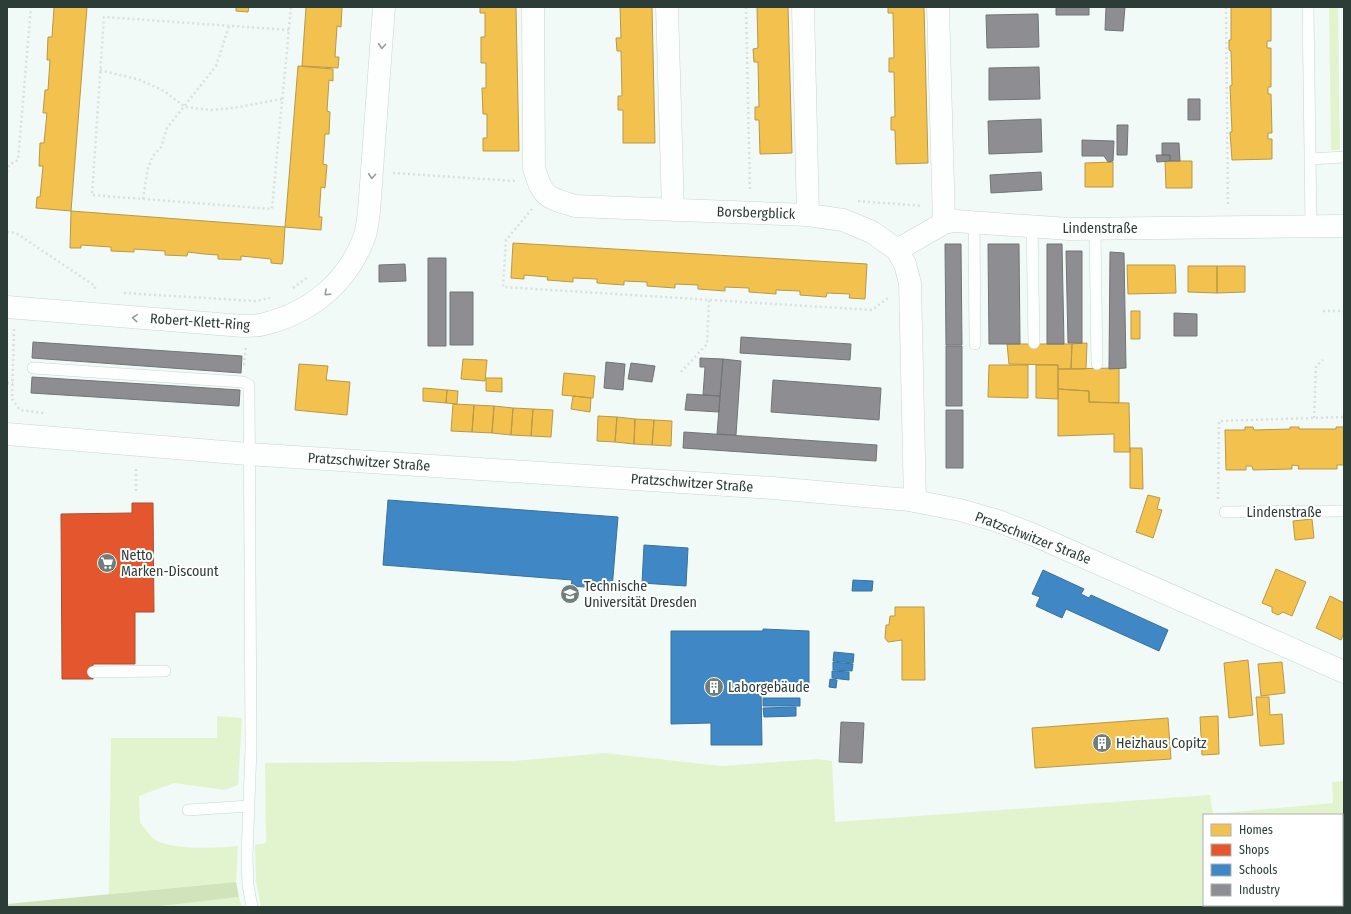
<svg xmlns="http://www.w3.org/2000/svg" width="1351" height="914" viewBox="0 0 1351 914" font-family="'Fira Sans Condensed',sans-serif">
  <rect width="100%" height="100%" fill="#f1faf7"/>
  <path fill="#e2f4cd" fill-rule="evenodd" d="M1329,7H1338L1340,150H1331Z
    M217,716L242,718L238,785L225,790L174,783L139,796L140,823C145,828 151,838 157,841C177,850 216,848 238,846L236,882L109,894L111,738H217Z
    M605,753L721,766L819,759L832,761L835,822L1210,795L1213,814L1333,803L1332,782L1344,781V907H261L256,881L255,845L266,843L265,763L513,761ZM1204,815H1342V905H1204Z
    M239,897L242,907H153Z"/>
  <path fill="#d1e3ba" d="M236,882L239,897L153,907H7V904Z"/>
  <path fill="#f2c14e" stroke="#b79947" d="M54,7H87L71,211L36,208L37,197H40L43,166H39L40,143H44L47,113H43L45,90H48L50,60H47L48,37H52Z
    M233,7H249L248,12L236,11V7Z
    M306,7H342L341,27L337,26L335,57H339L338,68L302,66Z
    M480,7H516L519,151H483V138H487V114H483L482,88H486V63H481V37H485V13H480Z
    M620,7H652L655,143H623V110H618V96H622L621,51H617L616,38H621Z
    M757,7H788L792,153L760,154L759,120H755V107H759L758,62H754L753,49L758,48Z
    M888,7H924L928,163L896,164L895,130H891V117H895L894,72H889V58H894L893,13H888Z
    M1231,7H1271V41H1267V48H1271V87H1268V94H1271L1272,133H1268V139H1272V159L1232,160L1230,132H1232L1230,86L1232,85L1231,51L1229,50V40H1231Z
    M298,66L333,69V81L329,80L327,111L330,112L329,134H325L323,164L327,165L325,188L321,187L319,217H322L321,230L285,227Z
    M1165,161H1192V188H1166Z
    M1113,162V187H1085V163Z
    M71,211L285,227L283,260L282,264L271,263V259L241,256V260L218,259V255L204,254L188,252L187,256L165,255V251L149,250L134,249V252L111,251V247L81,245V248H70Z
    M513,243L867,264L865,299L849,298L850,294L827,293L826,297L800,295V291L776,290V294L749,292V288L725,287V291L698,289V285L675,284V288L647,286V282L624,281V285L597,283V279L573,278V282L547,280L548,277L524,275V279L511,278Z
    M1127,265H1175L1176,293L1128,294Z
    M1188,266H1217V293L1188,292Z
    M1217,266H1245V292L1217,293Z
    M1131,311H1140V339H1131Z
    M1087,343L1086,369H1071L1072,344Z
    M1007,344H1072L1071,369H1058V365L1009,364Z
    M463,359L487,360L485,381L461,379Z
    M299,364L328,366L326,380L350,382L347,415L295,410Z
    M989,365H1028V398L988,397Z
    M1036,365H1058V399L1036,398Z
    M1119,368V403L1089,402V391L1058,389V369Z
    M564,373L595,376L593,398L562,395Z
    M486,378H502V392L486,391Z
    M423,388L447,390L446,403L423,401Z
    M1058,389L1089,391V402L1129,403L1130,452H1114V434L1058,436Z
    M447,390L458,391L457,404L446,403Z
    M573,396L591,398L590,412L571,409Z
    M453,404L474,405L472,432L451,431Z
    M474,405L494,406L492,433L472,432Z
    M494,406L513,408L511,435L492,433Z
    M513,408L533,409L531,436L511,435Z
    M533,409L553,410L551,437L531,436Z
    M598,416L617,417L615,442L597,441Z
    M617,417L635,419L634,444L615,442Z
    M635,419L654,420L652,445L634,444Z
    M654,420L672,421L671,446L652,445Z
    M1245,427H1253L1254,430L1290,429V427H1299V429H1336V427H1344V465H1337V469H1298L1299,466L1292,465V469L1253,470L1252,466H1246V470H1226L1225,430H1245Z
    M1130,448H1142L1143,489L1130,488Z
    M1148,495L1160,498L1157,509L1162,510L1153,538L1136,532Z
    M1312,519L1314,538L1295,540L1293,521Z
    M1276,569L1306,582L1292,616L1283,612L1278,615L1272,612V607L1262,603Z
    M1330,596L1344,603V633L1341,640L1316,628Z
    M895,607H924L925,680H902V640L888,642L885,638L886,625H889L890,616H895Z
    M1248,660L1253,715L1229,718L1224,663Z
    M1282,662L1285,693L1261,696L1258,664Z
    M1256,697H1269L1270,715L1282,714L1284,744L1260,746Z
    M1218,716L1219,754L1202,755L1200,717Z
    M1168,718L1171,759L1035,768L1032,728Z"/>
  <path fill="#e4572e" stroke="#ad4f31" d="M132,503H153L154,612H135V664H93V679H62L61,514L132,513Z"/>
  <path fill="#3f88c5" stroke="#39729a" d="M388,500L618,517L612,589L571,586L572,580L383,565Z
    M644,545L688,548L686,586L642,583Z
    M1043,570L1084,589L1081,594L1089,598L1091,595L1168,630L1159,651L1066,609L1062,618L1036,606L1040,597L1032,594Z
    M853,580L873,581L872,591H852Z
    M763,629L809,631V686H758V689H761L762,745H711V723L671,724V631H763Z
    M834,652L854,654L853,663L833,661Z
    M833,662L853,664L852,671L833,670Z
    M832,671L849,672V680L832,678Z
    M830,679L837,680L836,688L829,687Z
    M763,698H800V706H763Z
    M796,707V716L764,717L763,708Z"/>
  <path fill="#8d8d92" stroke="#707577" d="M1056,7H1089V15H1056Z
    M1106,7H1125L1123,31L1105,30Z
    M1038,14L1039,47L987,48L986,15Z
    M1039,67L1040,99L989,100V68Z
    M1188,99H1200V120H1188Z
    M1041,119L1042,152L989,154L988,121Z
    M1117,125H1128L1127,155H1117Z
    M1082,140L1114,141L1113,161L1108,162L1104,156H1082Z
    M1162,143H1179L1180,161H1170V155H1162Z
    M1156,155H1170V161L1157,162Z
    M1041,172L1042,190L991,193L990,175Z
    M945,244H961L962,345H946Z
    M988,244H1019L1020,344H989Z
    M1047,244H1062L1064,344H1047Z
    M1066,251H1082V343H1068Z
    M1110,252L1124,253L1126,368L1109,369Z
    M428,258H446V346H428Z
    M405,264L406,281L379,282V265Z
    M450,292H473V345H450Z
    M1174,313L1197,314V336H1174Z
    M741,337L851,344L850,360L740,353Z
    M33,342L242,356L241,373L32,358Z
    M946,346H962V406H946Z
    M700,358L723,359L720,396L703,395L705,367H700Z
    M723,359L741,361L736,435L717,434Z
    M606,362L625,364L623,390L604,388Z
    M631,363L655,366L652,382L628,379Z
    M32,377L240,390L239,406L31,393Z
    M773,380L881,388L879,420L771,412Z
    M687,394L720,396L719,412L685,410Z
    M946,410H963V468H946Z
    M684,432L877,445L876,461L683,448Z
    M841,722L864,723L862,763L839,762Z"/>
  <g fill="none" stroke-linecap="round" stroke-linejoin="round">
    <defs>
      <path id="service" d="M1308,7L1311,226
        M1310,159L1344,157
        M974,221L975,344
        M1032,226L1034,343
        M1095,228L1097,364
        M33,368L243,382L249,385L251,748L247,856L248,885L252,907
        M1225,512L1344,511
        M93,672L165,671
        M188,810L249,806"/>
      <path id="minor" d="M533,7L534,168C543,198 546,197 575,206L808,215L843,220L872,232L897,250L905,264L910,283L915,501
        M667,7L673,210
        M803,7L808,215
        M938,7L944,223
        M897,250L944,223L955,221L1069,229L1344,226
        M7,307L243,326C250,326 258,326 264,324C310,313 347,283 364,238C367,230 368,220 369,211L384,7"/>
      <path id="tertiary" d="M7,434L248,454L773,488L909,500L960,510L998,521L1034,535L1344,672"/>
    </defs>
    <use href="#service" stroke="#c9d5d1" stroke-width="12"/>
    <use href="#minor" stroke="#c9d5d1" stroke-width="23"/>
    <use href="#tertiary" stroke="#c9d5d1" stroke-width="23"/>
    <path stroke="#dbdfde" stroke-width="2.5" stroke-dasharray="2 3" stroke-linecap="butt" d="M746,7L750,192
      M1226,7L1228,206
      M289,30L104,17L92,195L272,209C278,141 285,74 291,7
      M100,70L140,80L164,91L185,107L211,110L233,108L282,99
      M7,172L9,165L18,160L31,7
      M393,173L515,181
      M143,199L148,168L153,156L161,147L167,128L216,66L229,26
      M858,201L923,206
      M532,209L506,240L503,287L872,310L888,298
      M7,232L16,233L95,286V291
      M293,288L308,277
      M124,293L255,301L270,298
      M1323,311H1344
      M14,329L12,399L20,410L44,413
      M244,365L246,347
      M681,372L707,344L709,300
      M7,383H13
      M1314,418L1316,366L1323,360
      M136,491V467
      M1218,499L1219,421L1344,417"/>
    <use href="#service" stroke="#fdfefe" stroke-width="11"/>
    <use href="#minor" stroke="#fdfefe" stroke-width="22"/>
    <use href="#tertiary" stroke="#fdfefe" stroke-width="22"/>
  </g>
  <defs><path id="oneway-chevron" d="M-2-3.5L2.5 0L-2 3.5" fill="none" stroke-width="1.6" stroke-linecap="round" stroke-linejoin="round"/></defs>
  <g stroke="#949e9a">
    <use href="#oneway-chevron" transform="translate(382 46) rotate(94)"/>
    <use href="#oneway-chevron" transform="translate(372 176) rotate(94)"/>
    <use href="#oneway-chevron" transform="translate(327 293) rotate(137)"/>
    <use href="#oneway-chevron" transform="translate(135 318) rotate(-175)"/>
  </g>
  <defs>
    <symbol id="supermarket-disc" viewBox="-11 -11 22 22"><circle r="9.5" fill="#717f7a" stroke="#fff"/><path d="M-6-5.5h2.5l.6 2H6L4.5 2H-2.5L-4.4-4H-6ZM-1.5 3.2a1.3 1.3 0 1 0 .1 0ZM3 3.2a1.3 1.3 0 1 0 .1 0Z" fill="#fff"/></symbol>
    <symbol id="university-disc" viewBox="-11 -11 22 22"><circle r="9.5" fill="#717f7a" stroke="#fff"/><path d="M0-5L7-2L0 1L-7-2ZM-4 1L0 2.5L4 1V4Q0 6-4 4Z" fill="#fff"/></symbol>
    <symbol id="building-disc" viewBox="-11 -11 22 22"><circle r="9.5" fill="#717f7a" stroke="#fff"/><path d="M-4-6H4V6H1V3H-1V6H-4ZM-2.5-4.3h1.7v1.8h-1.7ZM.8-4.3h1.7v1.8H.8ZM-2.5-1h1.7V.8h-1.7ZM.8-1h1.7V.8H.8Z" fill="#fff"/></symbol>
  </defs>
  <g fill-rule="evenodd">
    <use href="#supermarket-disc" x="96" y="552" width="22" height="22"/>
    <use href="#university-disc" x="559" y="583" width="22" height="22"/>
    <use href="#building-disc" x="703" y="676" width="22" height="22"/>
    <use href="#building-disc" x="1091" y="732" width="22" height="22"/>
  </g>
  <g text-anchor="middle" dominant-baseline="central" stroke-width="4" stroke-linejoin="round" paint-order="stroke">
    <g font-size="14" fill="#2c3d37" stroke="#fff">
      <text transform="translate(756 213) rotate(2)">Borsbergblick</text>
      <text x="1100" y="228">Lindenstraße</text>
      <text transform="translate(200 322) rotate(4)">Robert-Klett-Ring</text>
      <text transform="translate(369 462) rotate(4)">Pratzschwitzer Straße</text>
      <text transform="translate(692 483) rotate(4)">Pratzschwitzer Straße</text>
      <text x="1284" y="512">Lindenstraße</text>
      <text transform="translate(1033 538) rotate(21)">Pratzschwitzer Straße</text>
    </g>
    <g font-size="14" fill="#2c3d37" stroke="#fff" text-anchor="start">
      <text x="121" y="555">Netto<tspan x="121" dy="16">Marken-Discount</tspan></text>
      <text x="584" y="586">Technische<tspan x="584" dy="16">Universität Dresden</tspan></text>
      <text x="728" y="687">Laborgebäude</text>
      <text x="1116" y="743">Heizhaus Copitz</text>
    </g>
  </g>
  <rect width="1351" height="914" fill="none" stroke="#2c3d37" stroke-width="16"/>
  <rect x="1203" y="814" width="140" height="92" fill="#ffffff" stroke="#abb1af"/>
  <rect x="1211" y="824" width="20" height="12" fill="#f2c14e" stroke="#abb1af"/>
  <text x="1239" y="834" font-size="12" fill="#2c3d37">Homes</text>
  <rect x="1211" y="844" width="20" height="12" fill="#e4572e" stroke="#abb1af"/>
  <text x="1239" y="854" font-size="12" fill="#2c3d37">Shops</text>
  <rect x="1211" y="864" width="20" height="12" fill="#3f88c5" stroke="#abb1af"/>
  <text x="1239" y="874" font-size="12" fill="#2c3d37">Schools</text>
  <rect x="1211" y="884" width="20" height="12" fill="#8d8d92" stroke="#abb1af"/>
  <text x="1239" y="894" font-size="12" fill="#2c3d37">Industry</text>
</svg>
